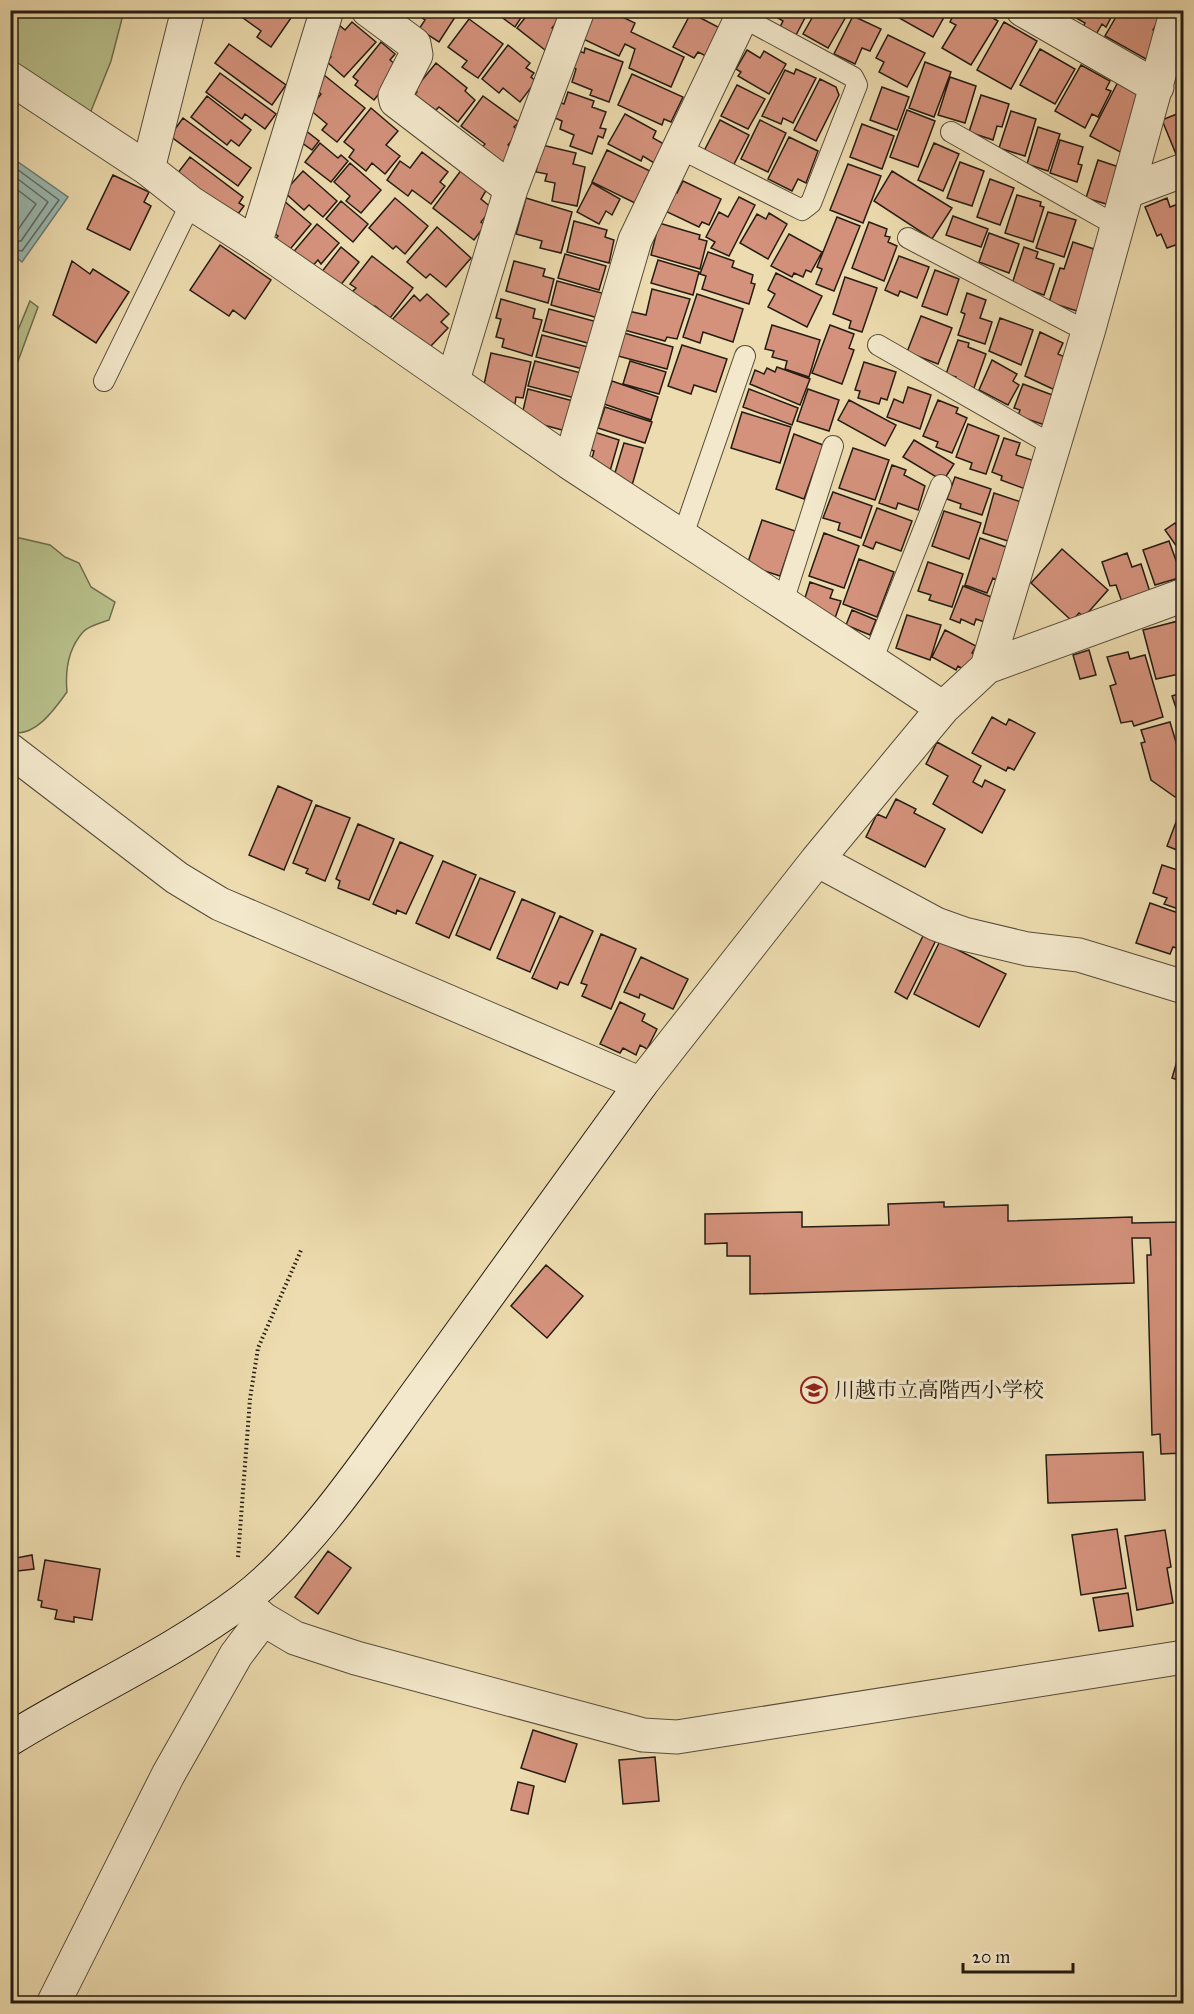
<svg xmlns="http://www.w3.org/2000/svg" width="1194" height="2014" viewBox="0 0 1194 2014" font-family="'IM FELL Great Primer','Noto Serif JP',serif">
  <rect width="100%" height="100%" fill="#eddcaf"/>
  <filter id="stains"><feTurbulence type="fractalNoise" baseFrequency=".00333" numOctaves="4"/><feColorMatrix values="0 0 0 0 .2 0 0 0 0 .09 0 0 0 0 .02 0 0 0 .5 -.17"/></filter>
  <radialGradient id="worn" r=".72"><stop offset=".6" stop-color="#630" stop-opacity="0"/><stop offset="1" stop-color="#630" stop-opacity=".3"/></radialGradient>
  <path fill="#b8c08b" stroke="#6e6e4f" stroke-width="1.5" d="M10,11H124L111,61L91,111L68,108L11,87Z
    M30,301L38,307L11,380V347Z
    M11,536L50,545L65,557L79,563L91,587L115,602L109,620C101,623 88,626 83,632C68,649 65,671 67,692C55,709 34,739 10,732Z"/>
  <path fill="#9bbab3" stroke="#6c7b73" stroke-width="1.5" d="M11,157L68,197L22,262L11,253Z"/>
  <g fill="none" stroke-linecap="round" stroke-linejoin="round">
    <path stroke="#606b63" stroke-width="1.5" d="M10,164L59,200L22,251L10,249
      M10,173L48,202L21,241H10
      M10,184L36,204L17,231L10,232"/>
  </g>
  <path fill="#d4927c" stroke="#251c13" stroke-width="1.5" d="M232,10H281L291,18L271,47L257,37L261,31Z
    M411,10L459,11L439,42L419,29L425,20Z
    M497,10H526L515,27L496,13Z
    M531,10H556L562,16L552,28L558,33L545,50L517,28Z
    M594,10H608L635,23L631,32L684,57L671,87L629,68L635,49L625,44L619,56L581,38Z
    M765,10H809L795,37L779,29L783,21Z
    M822,10H839L847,15L828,48L803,34L816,11L820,13Z
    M894,10H948L933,37L892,14Z
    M956,10H980L998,21L971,65L942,48L956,25L950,22Z
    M1063,10H1115L1106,27L1102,24L1094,38L1081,31L1085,23Z
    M1120,10H1155L1162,14L1153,30L1160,34L1146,59L1105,36Z
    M691,13L720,28L706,56L698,52L694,58L673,47Z
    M853,16L881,29L870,51L862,48L855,64L834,54Z
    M469,19L503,44L478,78L462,67L467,61L448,47Z
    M352,22L376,42L344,77L327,62L331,57L325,53L339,25L345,30Z
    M1004,22L1037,41L1011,89L977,70Z
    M888,35L925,53L907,87L879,72L884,62L876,58Z
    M381,42L395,54L390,60L400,68L374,100L355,85L358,81L353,77Z
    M229,44L286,85L272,105L215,63Z
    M508,45L530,63L526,68L534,73L531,77L536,81L520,102L503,88L499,93L482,79Z
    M585,48L623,62L609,102L590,95L592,90L572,82L576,69L569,66L574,49L584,53Z
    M1040,49L1075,69L1055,104L1020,85Z
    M747,50L760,58L764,51L786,64L769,94L738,76L741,72L736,69Z
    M925,62L951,72L934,117L909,108Z
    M436,63L467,88L465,91L475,100L458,122L439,107L436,110L427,104L424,108L412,98L417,92L414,90Z
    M1081,65L1110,81L1106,89L1111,91L1098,117L1092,114L1085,128L1055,111Z
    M796,69L816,78L793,123L783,118L781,124L762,116L785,70L794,74Z
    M1184,69V92L1182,93L1175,72Z
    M220,73L276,114L265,129L245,114L242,119L206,92Z
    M632,74L683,97L671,122L664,119L662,125L618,105Z
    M324,75L365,108L337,142L322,130L327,124L309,109L321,94L314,88Z
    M950,77L976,86L965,123L938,115Z
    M820,79L836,87L839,95L816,141L794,130Z
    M1118,82L1138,94L1124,154L1090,136Z
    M737,85L765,99L748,129L721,116Z
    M882,87L909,97L897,130L870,120Z
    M568,92L594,101L592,107L606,112L600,128L606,129L603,138L598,136L592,154L570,146L574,135L560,129L562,121L553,117L559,102L564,104Z
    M981,95L1009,104L1002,127L997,126L993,140L969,132Z
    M207,96L251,130L239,146L231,140L227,145L191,117Z
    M483,96L519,122L514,127L519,131L508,145L513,149L503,164L481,148L485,144L461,126Z
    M371,108L398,131L386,145L400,156L385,174L372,163L366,171L349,157L354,150L344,142Z
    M907,110L935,121L918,167L890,157Z
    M1011,111L1036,119L1025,156L999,148Z
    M1184,111V157L1178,159L1162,120Z
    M625,114L656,131L653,138L664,144L654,163L643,156L641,161L608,144Z
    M183,118L251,168L238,186L170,136Z
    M720,120L749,135L732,168L703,153Z
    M760,120L786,133L768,172L741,159Z
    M862,124L894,136L882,169L850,157Z
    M1038,127L1060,134L1048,171L1027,164Z
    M305,130L319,141L312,150L298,140Z
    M789,137L818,151L806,183L798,179L792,191L768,179Z
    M1060,140L1083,147L1078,164L1082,165L1077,182L1050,173Z
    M320,143L338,158L341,155L348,161L331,182L305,162Z
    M934,143L959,154L943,191L918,180Z
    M542,145L576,153L573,164L585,167L577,206L552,201L555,183L545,181L547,174L536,172Z
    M607,150L650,171L644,182L648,185L639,205L592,182Z
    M422,152L448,172L440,182L445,186L431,204L412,190L408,196L387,180L400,161L410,168Z
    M190,157L243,197L239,203L244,206L232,222L174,178Z
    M1098,160L1125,169L1113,206L1086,198Z
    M960,162L984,171L972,206L947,198Z
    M350,163L381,190L361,213L346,201L350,196L334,182Z
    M848,164L881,176L863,223L830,210Z
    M462,169L487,189L481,199L492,208L481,222L485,225L474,240L433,208Z
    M303,171L337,201L323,217L309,205L304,210L284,192Z
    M892,171L952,208L932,239L874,201Z
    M113,175L149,192L144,202L151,206L130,250L87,229Z
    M990,179L1014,188L1000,225L977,217Z
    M683,181L721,199L709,225L702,222L699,227L663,210L672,191L677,193Z
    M592,183L620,199L612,215L606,211L599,224L577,212Z
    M1017,195L1041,202L1040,206L1044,207L1033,242L1005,233Z
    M739,197L755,205L729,256L711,248L715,242L706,237L719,212L728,217Z
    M395,198L428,226L405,254L396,246L393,249L369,228Z
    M526,198L572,212L561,253L540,248L542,241L516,234Z
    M1167,198L1170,207L1181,203L1184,209V242L1167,248L1161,234L1157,236L1145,207Z
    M283,200L311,224L286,254L272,242L278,236L273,232Z
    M341,201L368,224L353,242L326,219Z
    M1048,212L1076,220L1064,257L1036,248Z
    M769,213L787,224L768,259L740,243L757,214L766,219Z
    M953,216L988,229L981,247L946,235Z
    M837,217L860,226L834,291L816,284L822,269L817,267Z
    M574,221L607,230L605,237L614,240L609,263L567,252Z
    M869,222L887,229L885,236L890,237L888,242L897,246L884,281L852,268Z
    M659,223L700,235L699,239L707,241L700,269L651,255Z
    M317,224L339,243L321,264L318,260L308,271L290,256Z
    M437,227L471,258L446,287L430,274L426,278L407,262Z
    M989,233L1019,244L1009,273L979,262Z
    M789,234L822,252L811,272L806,270L803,277L794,273L792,277L771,266Z
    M1073,242L1094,249L1088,271L1092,273L1080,312L1049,302L1060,268L1064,269Z
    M220,245L271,280L245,319L233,310L229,316L190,290Z
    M341,247L359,262L335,292L317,278Z
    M1024,247L1038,252L1036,258L1054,264L1044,295L1012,284Z
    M708,252L734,261L732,267L753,275L751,283L755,284L749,304L702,289L706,276L700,274Z
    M565,254L606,266L599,290L558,278Z
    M372,256L413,288L390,318L375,306L371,311L350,294L356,288L350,284Z
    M899,256L929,267L917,298L900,291L898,296L885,290Z
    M658,260L699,272L693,295L651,283Z
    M72,261L90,274L93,269L129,292L96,343L53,315Z
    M514,261L545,269L543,276L554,279L548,303L506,291Z
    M935,270L959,279L947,315L922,306Z
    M776,273L822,296L807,327L768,307L775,294L768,290Z
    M845,277L877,288L862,332L849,328L851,321L833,314Z
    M557,281L609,295L602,319L551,305Z
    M652,289L690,299L677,339L667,337L665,341L624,330L628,311L646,315Z
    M967,293L986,300L980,318L992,322L985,344L958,335L965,314L961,312Z
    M427,294L449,314L441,322L448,328L430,347L421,339L417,343L391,321L414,295L420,301Z
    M697,294L743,309L733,342L703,332L700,343L683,337Z
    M501,299L535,309L533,318L542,320L532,356L502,347L504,339L496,337L501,319L496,318Z
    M549,309L601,323L595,345L543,331Z
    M921,316L952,328L938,364L907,352Z
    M1000,318L1033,330L1021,365L989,351Z
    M772,325L820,340L809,377L785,369L787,361L772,357L774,351L765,349Z
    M830,325L854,334L849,348L854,350L842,384L812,373Z
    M1040,332L1063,343L1058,354L1071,360L1057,391L1025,376Z
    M624,333L673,347L667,369L618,356Z
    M542,335L588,347L583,369L536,357Z
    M958,340L969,343L968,347L986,354L974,388L954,381L956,377L946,374Z
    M682,345L727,359L716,392L694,385L691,394L668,386Z
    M491,353L531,362L523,398L516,397L515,404L496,399L483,389Z
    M992,360L1017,374L1013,381L1019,385L1008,405L979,390Z
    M535,361L585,374L579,399L528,386Z
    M630,361L666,372L659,394L623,384Z
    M864,362L896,372L887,400L881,398L879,404L858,398L860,391L855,390Z
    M777,367L810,379L800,405L750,384L755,370L764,374L767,368L775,372Z
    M612,381L658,397L651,420L604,404Z
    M1023,384L1055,396L1045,425L1018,416L1020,410L1014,408Z
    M908,387L931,395L920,429L887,417L894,399L903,403Z
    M528,389L577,402L566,431L521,419Z
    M749,389L798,408L792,425L743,407Z
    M808,389L839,400L829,431L797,421Z
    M849,400L896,425L885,446L838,420Z
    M938,400L958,408L956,413L967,418L952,453L936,447L938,442L923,436Z
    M605,407L652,422L645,443L598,428Z
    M742,412L791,427L780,463L731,448Z
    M968,424L999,436L986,474L970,469L972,463L956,457Z
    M594,432L619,440L610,471L590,465L594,451L589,449Z
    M794,434L823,445L804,499L776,489Z
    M1004,438L1020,443L1016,455L1038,462L1028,490L1001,480L1002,476L992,472Z
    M914,440L954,464L943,481L903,457Z
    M624,443L643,448L630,492L611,486Z
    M853,448L889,460L875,500L839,488Z
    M892,465L906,470L904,475L925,486L918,510L898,503L896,509L879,503Z
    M955,477L991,489L982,515L960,508L961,504L947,499Z
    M833,492L872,506L861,538L838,530L840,523L823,518Z
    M994,493L1024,503L1011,542L983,533Z
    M877,508L912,521L901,551L876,542L873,549L863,545Z
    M944,511L981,523L969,559L932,546Z
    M762,520L795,531L780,576L747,565Z
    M1175,523L1184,536V557L1165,530Z
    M824,533L859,546L844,588L809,576Z
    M980,538L1012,549L1000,582L993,578L987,593L965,585Z
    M1169,541L1182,577L1155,585L1143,550Z
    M1062,549L1108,590L1084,617L1079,613L1072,621L1031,583Z
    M1127,553L1132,567L1141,564L1150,592L1122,602L1116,585L1110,586L1102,562Z
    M859,559L894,572L877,617L843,604Z
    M928,562L963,574L952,607L929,600L931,595L918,591Z
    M810,582L833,590L830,598L841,601L834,621L804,601Z
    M963,586L999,600L990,624L976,619L974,625L961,619L960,623L950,619Z
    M852,610L876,620L870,635L846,625Z
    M907,615L941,625L930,660L896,648Z
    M1178,621L1184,642V673L1156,679L1143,630Z
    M945,630L976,646L972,653L975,655L967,671L958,666L956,670L932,657Z
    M1089,650L1096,675L1080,679L1073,655Z
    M1128,652L1130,659L1145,655L1163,717L1134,726L1132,721L1121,723L1110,686L1116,684L1107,657Z
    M1184,692V731L1172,696Z
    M992,717L1006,725L1009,719L1035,733L1014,770L1008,767L1006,771L972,753Z
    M1170,722L1184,769V794L1175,797L1151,780L1141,743L1145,742L1141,730Z
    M937,742L981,766L973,782L982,787L985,780L1005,790L982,833L933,804L948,776L926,764Z
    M278,786L312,801L284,870L249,855Z
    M896,799L916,809L914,813L945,829L925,867L866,837L877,814L886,818Z
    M316,805L350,818L325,881L306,873L308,869L293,863Z
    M1181,809L1184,810V861L1179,859L1182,852L1167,846Z
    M358,824L394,839L369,900L338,888L340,881L336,879Z
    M400,842L433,856L406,914L397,910L396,914L373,904Z
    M443,861L476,875L449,938L416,923Z
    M1162,865L1184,872V911L1164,904L1167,898L1153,893Z
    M480,878L515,892L490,950L456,935Z
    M522,899L555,913L530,972L497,958Z
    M1150,903L1184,915V950L1173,947L1170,954L1136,943Z
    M560,916L593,931L568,985L560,982L557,989L532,978Z
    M601,934L636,949L611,1009L582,996L587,985L581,983Z
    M924,934L936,940L907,999L895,992Z
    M940,941L1006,974L979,1027L914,994Z
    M641,957L688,979L673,1009L640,994L639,998L624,992Z
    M620,1002L645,1014L642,1021L657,1029L647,1049L640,1045L636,1055L623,1048L620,1053L600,1044Z
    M1184,1038V1082L1172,1078Z
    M944,1202V1207L1008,1205V1221L1132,1217V1223L1184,1222V1453L1161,1454L1160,1434L1152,1435L1147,1255H1151L1150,1238H1132L1134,1283L750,1294V1256H727V1243L705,1244V1214L802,1212V1227L889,1225L888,1204Z
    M546,1265L583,1296L547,1338L511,1306Z
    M1143,1452L1145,1500L1048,1503L1046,1455Z
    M1117,1529L1126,1588L1081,1595L1072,1535Z
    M1165,1530L1171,1567L1167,1568L1173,1603L1137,1610L1125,1536Z
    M1178,1532H1184V1567H1182Z
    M328,1551L351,1568L318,1614L295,1597Z
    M32,1555L34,1569L18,1571L16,1558Z
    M45,1560L100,1569L92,1620L74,1617V1622L55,1619L57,1610L41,1607L42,1601L38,1600Z
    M1128,1593L1133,1626L1099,1631L1093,1598Z
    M533,1730L577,1744L565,1782L521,1768Z
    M655,1757L659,1801L623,1804L619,1760Z
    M518,1782L534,1786L528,1814L511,1810Z"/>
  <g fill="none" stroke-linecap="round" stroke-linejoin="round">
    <defs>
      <path id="lane" d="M951,132L1117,226
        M679,148L802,210L811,203L857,85L853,77L742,17
        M908,238L1088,332
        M878,345L1054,446
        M104,381L191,203
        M682,538L745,356
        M782,605L833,446
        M872,661L941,485"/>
      <path id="street" d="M368,10L414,44L416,55L395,96L396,101L511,189
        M1023,10L1157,87
        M10,78L148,169L191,203L255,244L570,463L943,708
        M148,169L188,10
        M1128,191L1184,170
        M255,244L327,10
        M453,380L511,189L578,10
        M570,463L635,240L745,10
        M987,667L1088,332L1177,10
        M10,750L177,878L220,904L641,1084L817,860L943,708L987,667L1184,595
        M817,860L936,924L964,934L1027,949L1079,955L1184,987
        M263,1619L295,1638L356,1658L643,1735L677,1737L1184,1657
        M53,2004L168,1775L236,1655L263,1619L248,1606"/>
      <path id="secondary" d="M10,1739C86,1692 170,1655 242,1601C309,1551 373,1453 423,1385C495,1284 568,1184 641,1084"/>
    </defs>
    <use href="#lane" stroke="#574c3a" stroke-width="22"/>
    <use href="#street" stroke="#574c3a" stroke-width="35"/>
    <use href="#secondary" stroke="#251c13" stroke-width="35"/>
    <path stroke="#251c13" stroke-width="4" stroke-dasharray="1.5 3" stroke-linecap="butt" d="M238,1557L250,1399L258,1348L302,1248"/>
    <use href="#lane" stroke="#f3e8cb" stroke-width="20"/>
    <use href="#street" stroke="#f3e8cb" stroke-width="33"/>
    <use href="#secondary" stroke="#f3e8cb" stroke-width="33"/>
  </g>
  <defs>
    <symbol id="school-ring" viewBox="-11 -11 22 22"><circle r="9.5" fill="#f3e8cb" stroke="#8f2418" stroke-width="1.5"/><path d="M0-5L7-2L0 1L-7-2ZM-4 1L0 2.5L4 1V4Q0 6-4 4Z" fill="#8f2418"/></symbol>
  </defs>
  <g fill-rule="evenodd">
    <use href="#school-ring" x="799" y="1375" width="30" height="30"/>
  </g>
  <g text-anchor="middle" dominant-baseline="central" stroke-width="6" stroke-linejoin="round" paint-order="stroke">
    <g font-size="21" fill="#251c13" stroke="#f3e8cb" text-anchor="start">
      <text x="834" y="1390">川越市立高階西小学校</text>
    </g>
  </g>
  <rect width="1194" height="2014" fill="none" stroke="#eddcaf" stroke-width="36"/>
  <rect x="12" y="12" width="1170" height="1990" fill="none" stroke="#251c13" stroke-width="3"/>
  <rect x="18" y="18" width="1158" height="1978" fill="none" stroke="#251c13" stroke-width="1.5"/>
  <path d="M963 1963v9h110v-9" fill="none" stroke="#251c13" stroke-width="3"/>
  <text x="972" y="1963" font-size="18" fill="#251c13" stroke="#f3e8cb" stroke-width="4.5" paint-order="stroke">20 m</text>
  <rect width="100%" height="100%" filter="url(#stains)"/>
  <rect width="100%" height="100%" fill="url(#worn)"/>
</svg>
